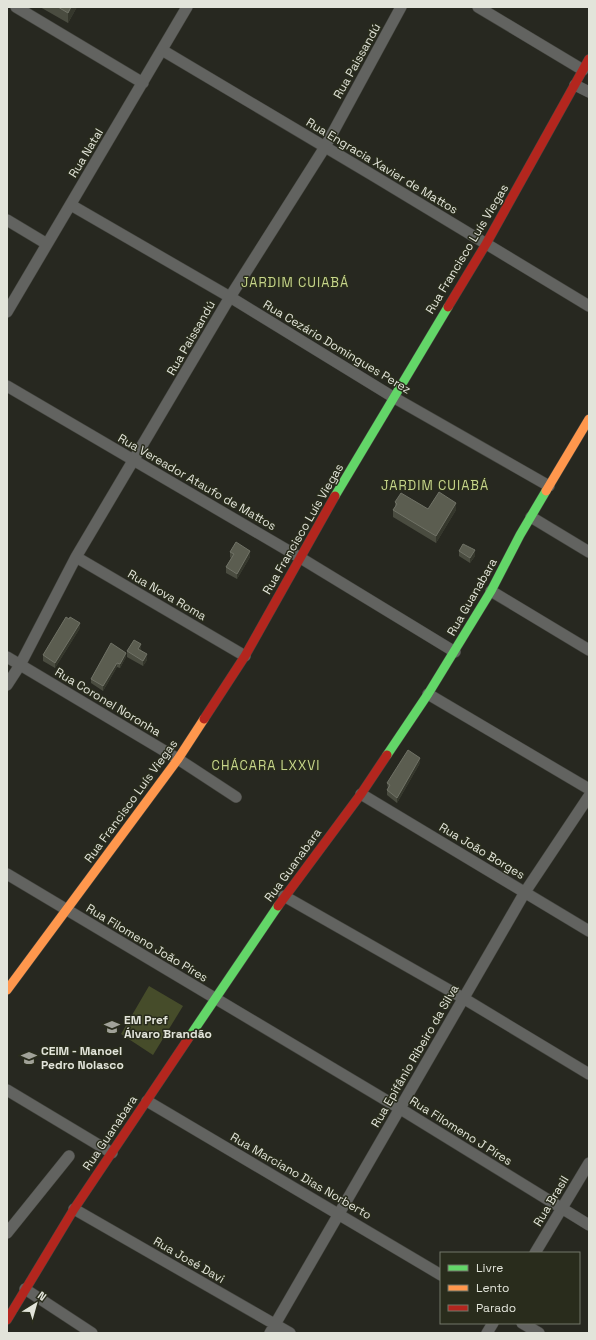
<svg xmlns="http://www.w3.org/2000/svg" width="596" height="1340" viewBox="0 0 596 1340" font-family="'Space Grotesk',sans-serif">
  <rect width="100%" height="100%" fill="#272820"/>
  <path fill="#464c2a" d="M149,986L183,1006L153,1055L121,1034Z"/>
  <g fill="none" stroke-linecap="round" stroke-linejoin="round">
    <defs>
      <path id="street" d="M16,7L143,83
        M478,7L583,70
        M162,50L374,176L589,306
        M575,85L589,92
        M71,205L230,297L393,397L549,486
        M7,220L47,244
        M7,312L187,7
        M7,386L299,557L455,652
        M531,517L589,552
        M76,557L245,656
        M491,591L589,650
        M7,657L178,759L236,797
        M7,685L20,665L76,557L230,297L325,147L401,7
        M428,694L589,789
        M361,794L589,931
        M7,874L399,1108L589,1225
        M284,896L463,998L589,1074
        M7,1090L112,1153
        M147,1101L441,1275
        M74,1209L290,1333
        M7,1233L69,1156
        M535,1253L589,1163
        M25,1289L92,1333
        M522,1323L539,1333
        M270,1333L525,892L589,796
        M487,1333L493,1323"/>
      <path id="fast" d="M335,496L448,307
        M387,755L428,694L491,591L520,535L546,491
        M190,1036L278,906"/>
      <path id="slow" d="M546,491L589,419
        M7,990L178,759L204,719"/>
      <path id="jam" d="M448,307L486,244L589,59
        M204,719L245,656L335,496
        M278,906L361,794L387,755
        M7,1320L74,1209L190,1036"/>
    </defs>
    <use href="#street" stroke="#44453f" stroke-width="12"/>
    <use href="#fast" stroke="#44453f" stroke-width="10"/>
    <use href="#slow" stroke="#44453f" stroke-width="10"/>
    <use href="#jam" stroke="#44453f" stroke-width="10"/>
    <use href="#street" stroke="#626360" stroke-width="11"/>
    <use href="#fast" stroke="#63d668" stroke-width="9"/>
    <use href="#slow" stroke="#ff974d" stroke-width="9"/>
    <use href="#jam" stroke="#b3261e" stroke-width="9"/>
  </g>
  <path fill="#4a4c40" d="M40,7H77L68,23Z
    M395,502L428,509L456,510L436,543L393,517V510L395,507Z
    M459,551L475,556L470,563L459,556Z
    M230,552L250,557L237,579L226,573V567L231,558L230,557Z
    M80,628L55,668L43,661V655Z
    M141,649V650L147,660L143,666L127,657V651Z
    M126,657L120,668L117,667L103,691L91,683V679Z
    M420,763L397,803L387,795V790L388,789L387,783Z"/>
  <path fill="#35372c" d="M71,7H77L68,23V13Z
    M456,503V510L436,543V536Z
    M475,550V556L470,563V558Z
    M250,551V557L237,579V574Z
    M80,623V628L55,668V663Z
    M141,644V649L138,654V649Z
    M126,653V657L120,668V664Z
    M147,654V660L143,666V661Z
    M117,663V667L103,691V686Z
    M420,758V763L397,803V798Z"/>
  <path fill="#5b5d50" stroke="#707266" d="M58,7H71L68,13Z
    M439,492L456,503L436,536L393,510L397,504L395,502L401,493L428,509Z
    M236,542L250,551L237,574L226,567L234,554L230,552Z
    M463,544L475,550L470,558L459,551Z
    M66,617L69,619L70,617L80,623L55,663L43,655Z
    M134,640L141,644L138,649L147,654L143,661L127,651Z
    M111,643L126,653L120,664L117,663L103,686L91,679Z
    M408,750L420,758L397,798L387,790L390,785L387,783Z"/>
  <defs>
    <symbol id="school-bare" viewBox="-9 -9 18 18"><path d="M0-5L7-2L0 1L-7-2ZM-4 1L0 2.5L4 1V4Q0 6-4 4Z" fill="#a1a299" stroke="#292c1c" stroke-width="2.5" paint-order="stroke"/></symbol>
  </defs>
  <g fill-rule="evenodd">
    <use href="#school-bare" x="101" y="1016" width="22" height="22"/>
    <use href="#school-bare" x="18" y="1047" width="22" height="22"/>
  </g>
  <g text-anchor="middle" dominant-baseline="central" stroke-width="3" stroke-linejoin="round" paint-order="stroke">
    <g font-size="12" fill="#e2e4da" stroke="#292c1c">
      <text transform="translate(357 61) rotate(-61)">Rua Paissandú</text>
      <text transform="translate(86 153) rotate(-59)">Rua Natal</text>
      <text transform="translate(382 166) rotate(31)">Rua Engracia Xavier de Mattos</text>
      <text transform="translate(467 249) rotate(-59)">Rua Francisco Luís Viegas</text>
      <text transform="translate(191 338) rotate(-60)">Rua Paissandú</text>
      <text transform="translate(337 347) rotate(31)">Rua Cezário Domingues Perez</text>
      <text transform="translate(197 482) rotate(30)">Rua Vereador Ataufo de Mattos</text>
      <text transform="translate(303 529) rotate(-60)">Rua Francisco Luís Viegas</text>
      <text transform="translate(167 595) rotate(30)">Rua Nova Roma</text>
      <text transform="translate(472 597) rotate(-60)">Rua Guanabara</text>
      <text transform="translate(108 702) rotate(31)">Rua Coronel Noronha</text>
      <text transform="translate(131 801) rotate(-54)">Rua Francisco Luís Viegas</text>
      <text transform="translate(482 851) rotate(31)">Rua João Borges</text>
      <text transform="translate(293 865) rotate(-54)">Rua Guanabara</text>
      <text transform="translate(147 943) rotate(31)">Rua Filomeno João Píres</text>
      <text transform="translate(415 1056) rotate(-60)">Rua Epifânio Ribeiro da Silva</text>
      <text transform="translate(461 1131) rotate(32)">Rua Filomeno J Píres</text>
      <text transform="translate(110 1133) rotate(-56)">Rua Guanabara</text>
      <text transform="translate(301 1176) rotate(30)">Rua Marciano Dias Norberto</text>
      <text transform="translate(551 1201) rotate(-59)">Rua Brasil</text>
      <text transform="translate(189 1260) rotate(30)">Rua José Davi</text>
    </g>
    <g font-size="12" font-weight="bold" fill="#e2e4da" stroke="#292c1c" text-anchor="start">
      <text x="124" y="1020">EM Pref<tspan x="124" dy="14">Álvaro Brandão</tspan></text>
      <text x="41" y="1051">CEIM - Manoel<tspan x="41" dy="14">Pedro Nolasco</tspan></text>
    </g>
    <g font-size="13" letter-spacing="1" fill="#c7d68a" stroke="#292c1c">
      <text x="295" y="282">JARDIM CUIABÁ</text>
      <text x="435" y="485">JARDIM CUIABÁ</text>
      <text x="266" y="765">CHÁCARA LXXVI</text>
    </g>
  </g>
  <rect width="596" height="1340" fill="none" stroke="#e2e4da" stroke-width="16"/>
  <rect x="440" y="1252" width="140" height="72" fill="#292c1c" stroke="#737668"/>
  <rect x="448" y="1265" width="20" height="6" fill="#63d668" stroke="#737668"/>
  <text x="476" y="1272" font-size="12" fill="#e2e4da">Livre</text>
  <rect x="448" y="1285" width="20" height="6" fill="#ff974d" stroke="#737668"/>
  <text x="476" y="1292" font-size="12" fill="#e2e4da">Lento</text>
  <rect x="448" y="1305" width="20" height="6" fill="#b3261e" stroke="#737668"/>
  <text x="476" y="1312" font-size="12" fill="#e2e4da">Parado</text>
  <g transform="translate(36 1304) rotate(37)" stroke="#292c1c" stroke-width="3" paint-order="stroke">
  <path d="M0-3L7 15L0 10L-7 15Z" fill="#e2e4da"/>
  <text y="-6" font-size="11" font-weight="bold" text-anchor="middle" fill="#e2e4da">N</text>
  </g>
</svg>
